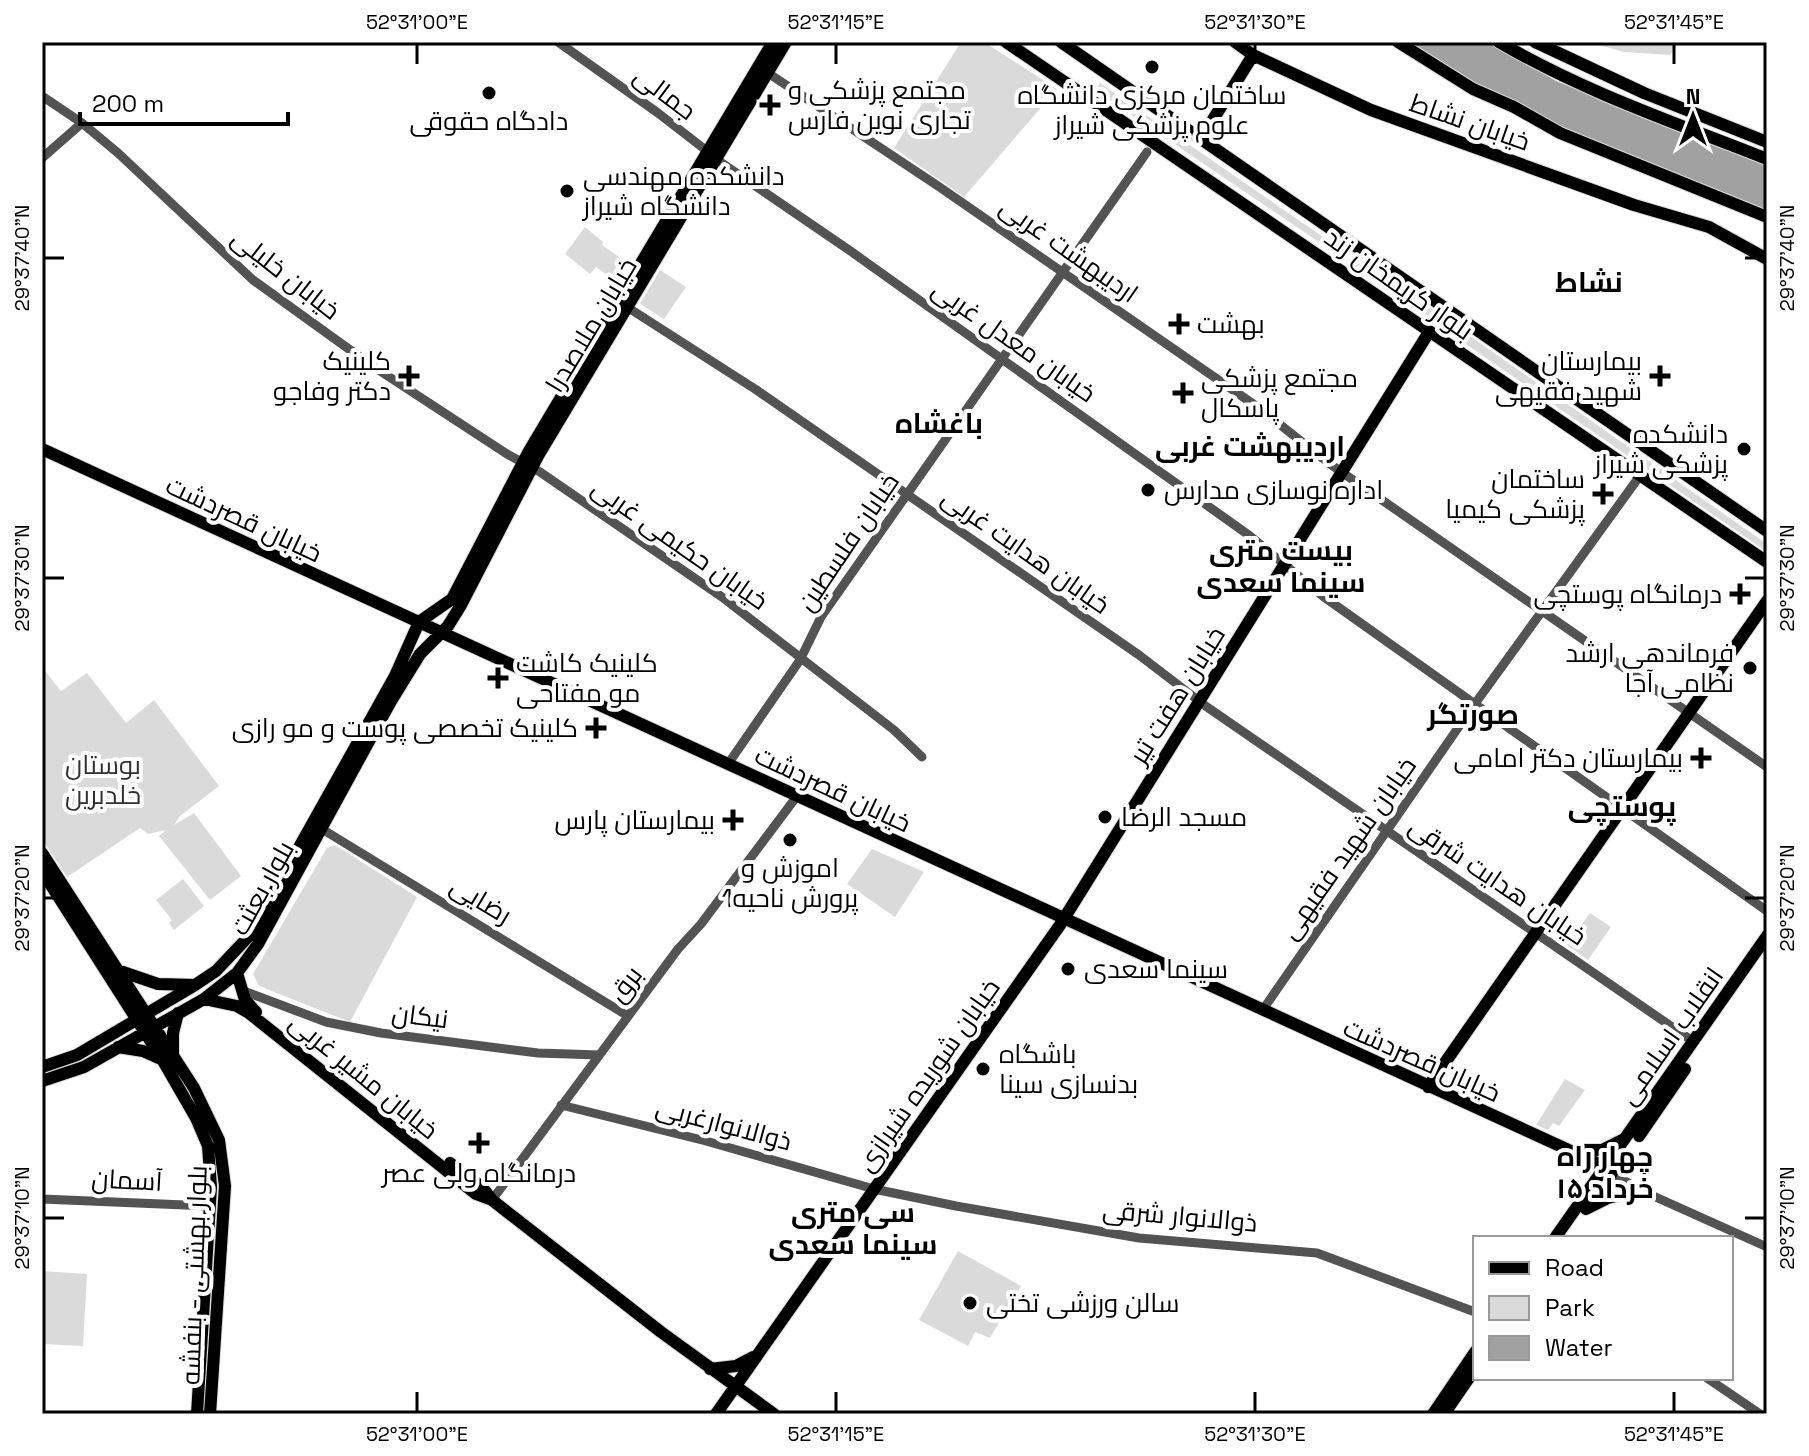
<svg xmlns="http://www.w3.org/2000/svg" width="1809" height="1456" viewBox="0 0 1809 1456" font-family="'Space Grotesk',Cairo,sans-serif">
  <rect width="100%" height="100%" fill="#fff"/>
  <path fill="#dadada" d="M961,42H984L1057,89L964,197L894,148Z
    M1600,42H1678L1670,55L1624,52L1599,45Z
    M1100,83L1339,248V252L1335,253L1095,90Z
    M585,227L603,242L602,245L622,259L610,277L596,267L590,274L565,254Z
    M1353,260L1410,294L1767,544V552L1350,264V261Z
    M660,270L686,287L664,319L640,304Z
    M42,667L61,691L87,673L126,723L154,700L219,786L180,816L174,825L194,813L241,876L210,900L159,836L166,830L148,834L140,828L67,877L42,839Z
    M335,845L417,897L350,1022L259,986L253,974L327,848Z
    M872,849L924,872L895,917L847,884Z
    M183,879L204,906L174,930L169,923L172,920L156,900Z
    M1590,913L1611,927L1588,960L1567,945Z
    M1565,1079L1585,1090L1559,1126L1553,1123L1548,1130L1536,1125Z
    M958,1251L1021,1286L990,1338L975,1332L968,1346L919,1320Z
    M42,1271L87,1274L83,1346L42,1344Z"/>
  <path fill="#a1a1a1" d="M1406,42H1490L1556,81L1767,164V212L1664,173L1654,165L1552,124L1479,88Z"/>
  <g fill="none" stroke-linecap="round" stroke-linejoin="round">
    <defs>
      <path id="major" d="M1006,42L1767,562
        M1061,42L1767,531
        M1235,42L1253,55L1371,110L1634,205L1709,227L1767,259
        M1398,42L1473,89L1514,107L1560,133L1767,217
        M1499,42C1584,92 1676,123 1767,159
        M1535,42L1644,93L1767,142
        M1201,139L1253,55
        M42,449L1597,1163L1612,1173
        M419,622L452,599L529,451L773,42
        M42,853L194,1088L219,1140L225,1186L210,1414
        M42,871L162,1059L196,1118L208,1146L211,1187L197,1414
        M117,970L158,984L195,985
        M237,973L245,1000L256,1012
        M204,999L237,1006L249,1013L476,1194L492,1200L661,1332L774,1414
        M118,1047L143,1051L161,1059
        M173,1054V1033L178,1013
        M42,1067L77,1055L195,985L216,971L250,935L395,676L419,622
        M42,1081L84,1067L204,999L237,973L258,944L391,701L420,654L448,626L461,605L538,456L786,42
        M1428,1087L1767,601
        M1639,1136L1685,1069
        M1577,1150H1602L1624,1139
        M450,1163L482,1187L492,1200
        M1586,1209L1608,1198L1640,1190
        M1555,1238L1767,936
        M710,1369L736,1366L753,1357
        M716,1414L1060,925L1429,332
        M1433,1414L1475,1352
        M1444,1414L1475,1369"/>
    </defs>
    <use href="#major" stroke="#dbdbdb" stroke-width="14"/>
    <path stroke="#535353" stroke-width="9" d="M558,42L658,113L707,151
      M768,73L938,186L1259,408L1330,464L1767,767
      M42,96L82,123L118,153L253,280L371,365L507,454L540,472L722,597L894,730L922,757
      M42,158L82,123
      M716,159L849,250L1250,536L1324,597L1767,911
      M627,307L755,389L1139,655L1207,707L1694,1042
      M728,764L800,660L821,617L1147,152
      M317,826L628,1016
      M241,990L326,1022L381,1033L538,1053L599,1055
      M1262,1011L1469,712L1639,477
      M561,1105L706,1141L874,1189L956,1206L1139,1238L1317,1253L1475,1312
      M1612,1173L1640,1190L1767,1247
      M42,1199L209,1206
      M492,1200L678,949L701,924L797,796
      M1707,1378L1760,1414"/>
    <use href="#major" stroke="#000" stroke-width="12"/>
  </g>
  <path fill="none" stroke="#000" stroke-width="3" d="M417,44V64M836,44V64M1255,44V64M1674,44V64M44,258H64M1745,258H1765M44,578H64M1745,578H1765M44,898H64M1745,898H1765M44,1218H64M1745,1218H1765M417,1392V1412M836,1392V1412M1255,1392V1412M1674,1392V1412"/>
  <g fill="#000" stroke="#fff" stroke-width="3">
    <circle cx="1152" cy="67" r="8"/>
    <circle cx="489" cy="93" r="8"/>
    <path d="M766 93h8v8h8v8h-8v8h-8v-8h-8v-8h8z"/>
    <circle cx="567" cy="191" r="8"/>
    <path d="M1175 312h8v8h8v8h-8v8h-8v-8h-8v-8h8z"/>
    <path d="M405 364h8v8h8v8h-8v8h-8v-8h-8v-8h8z"/>
    <path d="M1656 364h8v8h8v8h-8v8h-8v-8h-8v-8h8z"/>
    <path d="M1179 381h8v8h8v8h-8v8h-8v-8h-8v-8h8z"/>
    <circle cx="1744" cy="449" r="8"/>
    <circle cx="1148" cy="490" r="8"/>
    <path d="M1599 482h8v8h8v8h-8v8h-8v-8h-8v-8h8z"/>
    <path d="M1736 582h8v8h8v8h-8v8h-8v-8h-8v-8h8z"/>
    <circle cx="1750" cy="668" r="8"/>
    <path d="M494 666h8v8h8v8h-8v8h-8v-8h-8v-8h8z"/>
    <path d="M592 716h8v8h8v8h-8v8h-8v-8h-8v-8h8z"/>
    <path d="M1697 746h8v8h8v8h-8v8h-8v-8h-8v-8h8z"/>
    <circle cx="1105" cy="817" r="8"/>
    <path d="M729 808h8v8h8v8h-8v8h-8v-8h-8v-8h8z"/>
    <circle cx="790" cy="840" r="8"/>
    <circle cx="1068" cy="969" r="8"/>
    <circle cx="983" cy="1069" r="8"/>
    <path d="M475 1131h8v8h8v8h-8v8h-8v-8h-8v-8h8z"/>
    <circle cx="970" cy="1303" r="8"/>
  </g>
  <g text-anchor="middle" dominant-baseline="central" stroke-width="8" stroke-linejoin="round" paint-order="stroke">
    <g font-size="26" fill="#000" stroke="#fff" text-anchor="start">
      <text x="788" y="90">مجتمع پزشکی و<tspan x="788" dy="30">تجاری نوین فارس</tspan></text>
      <text x="1152" y="95" text-anchor="middle">ساختمان مرکزی دانشگاه<tspan x="1152" dy="30">علوم پزشکی شیراز</tspan></text>
      <text x="489" y="121" text-anchor="middle">دادگاه حقوقی</text>
      <text x="583" y="176">دانشکده مهندسی<tspan x="583" dy="30">دانشگاه شیراز</tspan></text>
      <text x="1197" y="324">بهشت</text>
      <text x="391" y="361" text-anchor="end">کلینیک<tspan x="391" dy="30">دکتر وفاجو</tspan></text>
      <text x="1642" y="361" text-anchor="end">بیمارستان<tspan x="1642" dy="30">شهید فقیهی</tspan></text>
      <text x="1201" y="378">مجتمع پزشکی<tspan x="1201" dy="30">پاسکال</tspan></text>
      <text x="1728" y="434" text-anchor="end">دانشکده<tspan x="1728" dy="30">پزشکی شیراز</tspan></text>
      <text x="1585" y="479" text-anchor="end">ساختمان<tspan x="1585" dy="30">پزشکی کیمیا</tspan></text>
      <text x="1164" y="490">اداره نوسازی مدارس</text>
      <text x="1722" y="594" text-anchor="end">درمانگاه پوستچی</text>
      <text x="1734" y="653" text-anchor="end">فرماندهی ارشد<tspan x="1734" dy="30">نظامی آجا</tspan></text>
      <text x="516" y="663">کلینیک کاشت<tspan x="516" dy="30">مو مفتاحی</tspan></text>
      <text x="578" y="728" text-anchor="end">کلینیک تخصصی پوست و مو رازی</text>
      <text x="1683" y="758" text-anchor="end">بیمارستان دکتر امامی</text>
      <text x="1121" y="817">مسجد الرضا</text>
      <text x="715" y="820" text-anchor="end">بیمارستان پارس</text>
      <text x="790" y="868" text-anchor="middle">اموزش و<tspan x="790" dy="30">پرورش ناحیه1</tspan></text>
      <text x="1084" y="969">سینما سعدی</text>
      <text x="999" y="1054">باشگاه<tspan x="999" dy="30">بدنسازی سینا</tspan></text>
      <text x="479" y="1173" text-anchor="middle">درمانگاه ولی عصر</text>
      <text x="986" y="1303">سالن ورزشی تختی</text>
    </g>
    <g font-size="26" fill="#000" stroke="#fff">
      <text transform="translate(665 93) rotate(37)">جمالی</text>
      <text transform="translate(1470 122) rotate(19)">خیابان نشاط</text>
      <text transform="translate(1069 250) rotate(35)">اردیبهشت غربی</text>
      <text transform="translate(286 274) rotate(38)">خیابان خلیلی</text>
      <text transform="translate(1399 284) rotate(35)">بلوار کریمخان زند</text>
      <text transform="translate(591 325) rotate(-59)">خیابان ملاصدرا</text>
      <text transform="translate(1014 341) rotate(35)">خیابان معدل غربی</text>
      <text transform="translate(244 519) rotate(25)">خیابان قصردشت</text>
      <text transform="translate(848 542) rotate(-56)">خیابان فلسطین</text>
      <text transform="translate(680 544) rotate(35)">خیابان حکیمی غربی</text>
      <text transform="translate(1026 551) rotate(35)">خیابان هدایت غربی</text>
      <text transform="translate(1177 695) rotate(-58)">خیابان هفت تیر</text>
      <text transform="translate(833 789) rotate(25)">خیابان قصردشت</text>
      <text transform="translate(1348 848) rotate(-55)">خیابان شهید فقیهی</text>
      <text transform="translate(1498 881) rotate(34)">خیابان هدایت شرقی</text>
      <text transform="translate(262 888) rotate(-61)">بلوار بعثت</text>
      <text transform="translate(481 900) rotate(31)">رضایی</text>
      <text transform="translate(625 984) rotate(-53)">برق</text>
      <text transform="translate(420 1016) rotate(7)">نیکان</text>
      <text transform="translate(1671 1036) rotate(-55)">انقلاب اسلامی</text>
      <text transform="translate(1422 1060) rotate(24)">خیابان قصردشت</text>
      <text transform="translate(928 1075) rotate(-55)">خیابان شوریده شیرازی</text>
      <text transform="translate(364 1076) rotate(39)">خیابان مشیر غربی</text>
      <text transform="translate(724 1124) rotate(15)">ذوالانوارغربی</text>
      <text transform="translate(127 1180) rotate(3)">آسمان</text>
      <text transform="translate(1180 1216) rotate(5)">ذوالانوار شرقی</text>
      <text transform="translate(194 1275) rotate(-88)">بلوار بهشتی - بنفشه</text>
    </g>
    <g font-size="26" fill="#313131" stroke="#fff">
      <text x="103" y="765">بوستان<tspan x="103" dy="30">خلدبرین</tspan></text>
    </g>
    <g font-size="28" font-weight="bold" fill="#000" stroke="#fff">
      <text x="1589" y="282">نشاط</text>
      <text x="939" y="423">باغشاه</text>
      <text x="1250" y="446">اردیبهشت غربی</text>
      <text x="1281" y="550">بیست متری<tspan x="1281" dy="32">سینما سعدی</tspan></text>
      <text x="1473" y="714">صورتگر</text>
      <text x="1622" y="806">پوستچی</text>
      <text x="1605" y="1156">چهار راه<tspan x="1605" dy="32">۱۵ خرداد</tspan></text>
      <text x="853" y="1212">سی متری<tspan x="853" dy="32">سینما سعدی</tspan></text>
    </g>
  </g>
  <rect width="1809" height="1456" fill="none" stroke="#ffffff" stroke-width="88"/>
  <rect x="1473" y="1236" width="260" height="144" fill="#ffffff" stroke="#999999" stroke-width="2"/>
  <rect x="1489" y="1262" width="40" height="12" fill="#000000" stroke="#999999" stroke-width="2"/>
  <text x="1545" y="1276" font-size="24" fill="#000000">Road</text>
  <rect x="1489" y="1296" width="40" height="24" fill="#dadada" stroke="#999999" stroke-width="2"/>
  <text x="1545" y="1316" font-size="24" fill="#000000">Park</text>
  <rect x="1489" y="1336" width="40" height="24" fill="#a1a1a1" stroke="#999999" stroke-width="2"/>
  <text x="1545" y="1356" font-size="24" fill="#000000">Water</text>
  <g transform="translate(1693 116)" stroke="#ffffff" stroke-width="6" paint-order="stroke">
  <path d="M0-6L14 30L0 20L-14 30Z" fill="#000000"/>
  <text y="-12" font-size="22" font-weight="bold" text-anchor="middle" fill="#000000">N</text>
  </g>
  <path d="M80 112v12h208v-12" fill="none" stroke="#000000" stroke-width="4"/>
  <text x="92" y="112" font-size="24" fill="#000000" stroke="#ffffff" stroke-width="6" paint-order="stroke">200 m</text>
  <rect x="44" y="44" width="1721" height="1368" fill="none" stroke="#000" stroke-width="3"/>
  <g font-size="20" text-anchor="middle" fill="#000">
    <text x="417" y="29">52°31'00"E</text>
    <text x="836" y="29">52°31'15"E</text>
    <text x="1255" y="29">52°31'30"E</text>
    <text x="1674" y="29">52°31'45"E</text>
    <text transform="translate(22 258) rotate(-90)" y="7">29°37'40"N</text>
    <text transform="translate(1787 258) rotate(-90)" y="7">29°37'40"N</text>
    <text transform="translate(22 578) rotate(-90)" y="7">29°37'30"N</text>
    <text transform="translate(1787 578) rotate(-90)" y="7">29°37'30"N</text>
    <text transform="translate(22 898) rotate(-90)" y="7">29°37'20"N</text>
    <text transform="translate(1787 898) rotate(-90)" y="7">29°37'20"N</text>
    <text transform="translate(22 1218) rotate(-90)" y="7">29°37'10"N</text>
    <text transform="translate(1787 1218) rotate(-90)" y="7">29°37'10"N</text>
    <text x="417" y="1441">52°31'00"E</text>
    <text x="836" y="1441">52°31'15"E</text>
    <text x="1255" y="1441">52°31'30"E</text>
    <text x="1674" y="1441">52°31'45"E</text>
  </g>
</svg>
